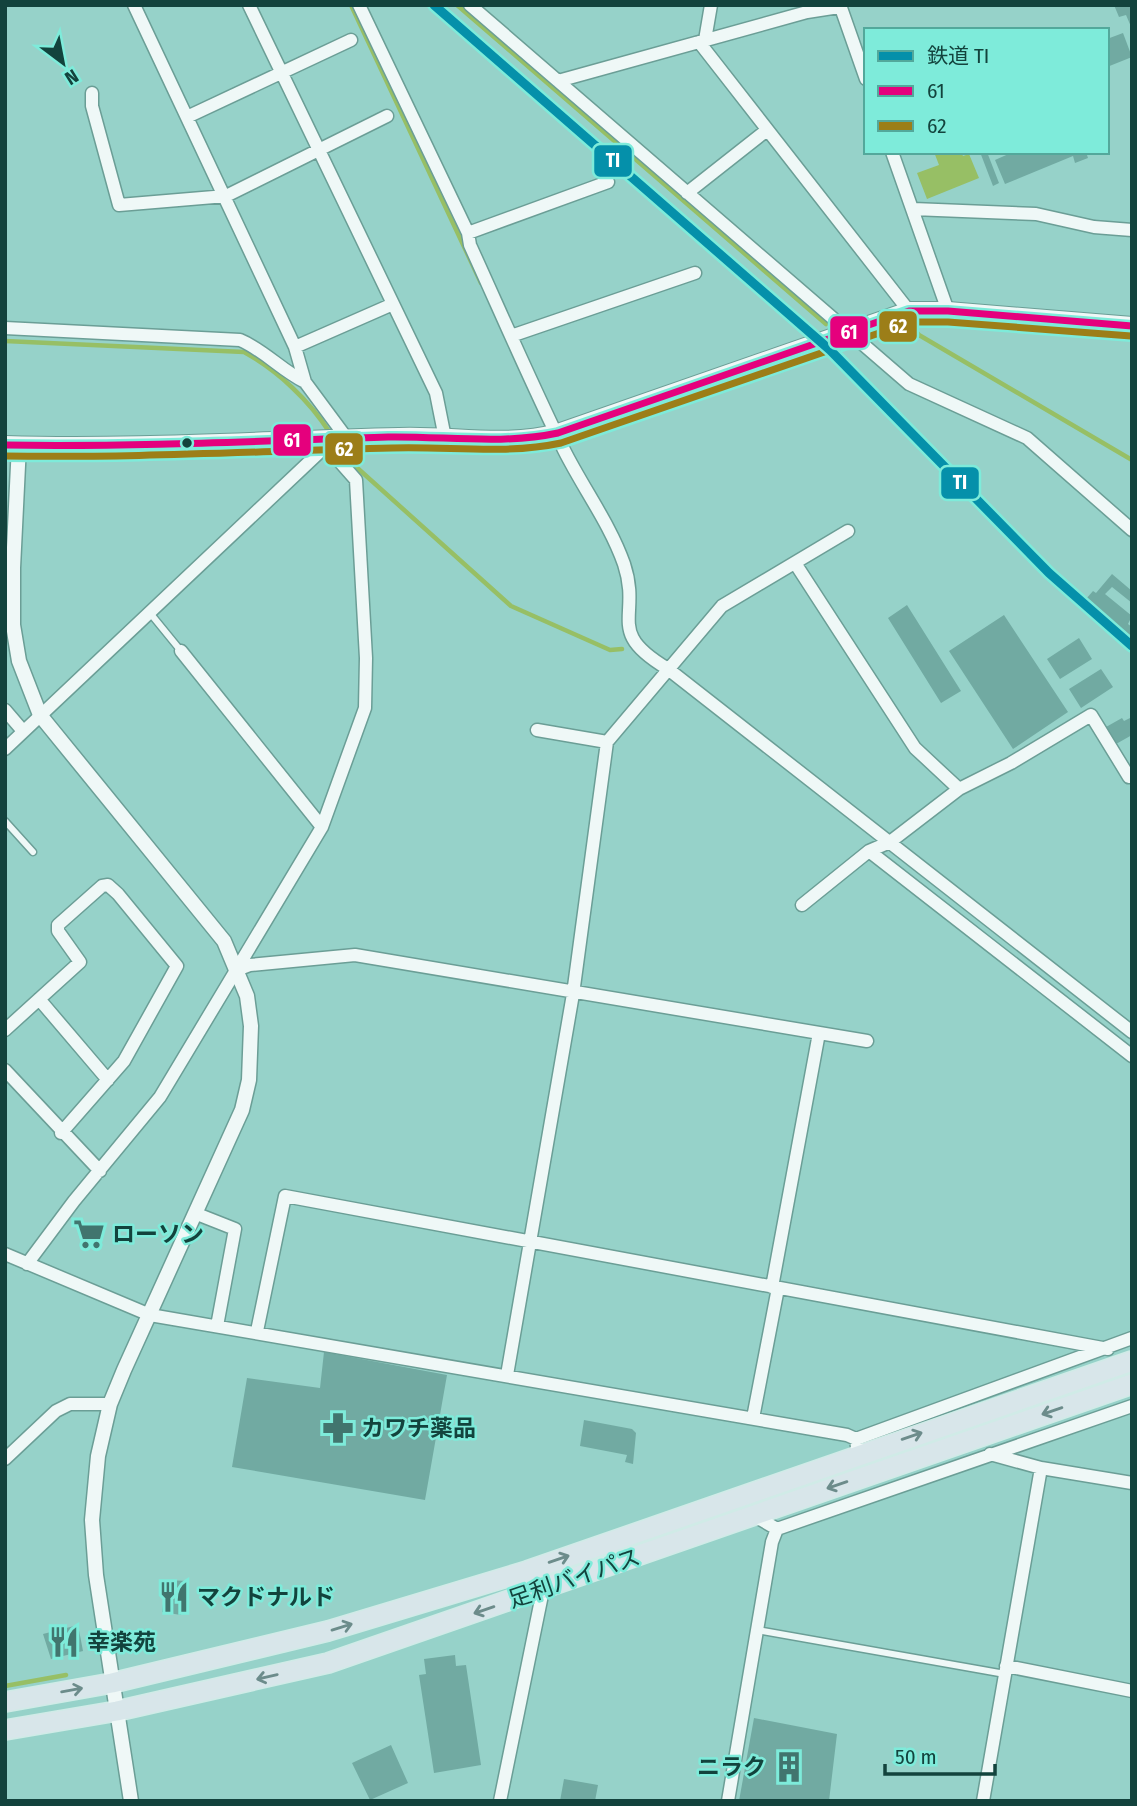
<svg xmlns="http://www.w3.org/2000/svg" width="1137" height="1806" viewBox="0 0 1137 1806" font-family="'Fira Sans Condensed','Noto Sans JP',sans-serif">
  <rect width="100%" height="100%" fill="#96d2c9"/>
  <path fill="#97bf65" d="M934,152H961L963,156L969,154L979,178L927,199L917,173L939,165Z"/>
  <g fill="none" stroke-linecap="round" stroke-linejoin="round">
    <path stroke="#97bf65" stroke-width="4.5" d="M351,5L481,283
      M457,5L826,324
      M909,323L919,335L1132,460
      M5,341L244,352C278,371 309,400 330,433
      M336,443L344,456L511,606L610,650L622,649
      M5,1686L66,1675"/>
  </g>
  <path fill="#71aaa2" d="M1114,5H1132V29L1126,15L1119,17Z
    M1123,33L1132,57L1107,67V39Z
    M980,152H987L999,183L993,186Z
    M1013,152H1086L1088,158L1075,163L1073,156L1005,184L995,160Z
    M1112,574L1132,591V603L1112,587L1105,594L1132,616L1128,624L1132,627V637L1086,599L1093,591L1096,593Z
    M907,605L961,691L941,703L888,618Z
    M1004,615L1068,712L1013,749L949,651Z
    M1079,638L1092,659L1060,679L1047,659Z
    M1101,669L1113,687L1081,708L1069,689Z
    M1132,717V735L1116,744L1106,727L1122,718L1124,721Z
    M324,1352L447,1375L425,1500L232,1467L247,1378L320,1388Z
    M584,1420L632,1429L636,1433L633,1464L625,1462L627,1455L580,1446Z
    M166,1580L187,1581L181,1615L162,1612Z
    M78,1625L83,1651L51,1659L43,1634Z
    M455,1655L456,1666L466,1665L481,1765L434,1773L419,1675L426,1674L424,1659Z
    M754,1718L837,1734L829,1801H739Z
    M391,1745L408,1783L370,1800L352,1763Z
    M564,1779L598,1785L595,1801H560Z"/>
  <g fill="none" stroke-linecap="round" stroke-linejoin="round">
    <defs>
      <path id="service" d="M150,613L181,651
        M5,821L33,852
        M757,1630L1005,1674"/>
      <path id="minor" d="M134,5L295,347L305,382L348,440
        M249,5L436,393L445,438
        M359,5L468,233L470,245C501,313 531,383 564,450C583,488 610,524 624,564C642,618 604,631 668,669L1132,1032
        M470,5L909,384L1027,438L1132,530
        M840,5L866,79
        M705,40L711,5
        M699,42L909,311
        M558,81L807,12L839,7
        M92,93V106L119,205L226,196L387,116
        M187,117L351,40
        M892,152L948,311
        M687,193L767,130
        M913,209L1036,214L1094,227L1132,230
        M468,233L608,182
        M5,328L240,340C264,350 281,370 305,382
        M511,336L695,273
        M295,347L393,304
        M795,563L915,748L959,789
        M181,651L322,827
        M5,710L23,731
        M537,730L607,742
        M5,749L326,446
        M869,851L1132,1056
        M802,905L869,851L890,842L959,789L1011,763L1091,715L1129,777L1132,776
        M237,970L250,965L355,955L867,1041
        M39,999L108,1080
        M5,1030L80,962L58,931V925L102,886L108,885L118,894L177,966L124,1061L61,1133
        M5,1070L100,1171
        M197,1214L235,1229L217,1326
        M5,1254L150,1315L847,1435L856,1439L858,1455
        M27,1264L74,1201L160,1097L322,827L365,708L366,658L356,480L326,446L333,440
        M772,1287L819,1033
        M257,1331L285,1196L1108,1349
        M507,1375L573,994L607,742L722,606L848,531
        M753,1418L778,1288
        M856,1439L1132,1338
        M990,1454L1041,1468L1132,1483
        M5,1459L56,1411L70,1404H110
        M753,1515L777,1529L1132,1406
        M1006,1666L1132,1691
        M500,1801L543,1590
        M728,1801L772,1542L777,1529
        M983,1801L1041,1468"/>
      <path id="tertiary" d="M19,445L13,568V625L19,661L40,715L224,941L247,996L251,1026L249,1080L242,1110L124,1370L110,1404L98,1456L92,1520L96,1575L131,1801"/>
      <path id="secondary" d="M5,445C137,449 267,440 399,437C453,435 504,447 558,433L909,311H948L1132,326"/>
      <path id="trunk" d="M5,1702L112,1683L328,1631L527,1571L1132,1361
        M5,1730L117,1711L328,1663L1132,1384"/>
    </defs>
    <use href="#service" stroke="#6b9e96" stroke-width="9"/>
    <use href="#minor" stroke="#6b9e96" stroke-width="15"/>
    <use href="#tertiary" stroke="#6b9e96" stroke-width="17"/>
    <use href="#secondary" stroke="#6b9e96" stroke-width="20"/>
    <use href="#trunk" stroke="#d0ebe7" stroke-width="22"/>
    <use href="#service" stroke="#eff8f7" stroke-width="6"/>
    <use href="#minor" stroke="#eff8f7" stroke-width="12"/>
    <use href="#tertiary" stroke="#eff8f7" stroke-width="14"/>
    <use href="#secondary" stroke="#eff8f7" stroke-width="18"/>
    <use href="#trunk" stroke="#d8e6ea" stroke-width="19"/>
    <defs>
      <path id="bus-1" d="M5,445C133,447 261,441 388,437C445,436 502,445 558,433L909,311H948L1132,326"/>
      <path id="bus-2" d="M5,456C134,458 263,451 392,448C449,446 505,455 561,443L911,322H948L1131,336"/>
    </defs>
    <use href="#bus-1" stroke="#7eebda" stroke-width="12"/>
    <use href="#bus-2" stroke="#7eebda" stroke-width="12"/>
    <use href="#bus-1" stroke="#e5007d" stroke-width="7"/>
    <use href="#bus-2" stroke="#9c7e18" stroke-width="7"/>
    <defs>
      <path id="rail-1" d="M434,5L830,350L1049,573L1132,646"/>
    </defs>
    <use href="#rail-1" stroke="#7eebda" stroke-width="14"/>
    <use href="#rail-1" stroke="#0590aa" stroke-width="9"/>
  </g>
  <defs><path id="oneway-shaft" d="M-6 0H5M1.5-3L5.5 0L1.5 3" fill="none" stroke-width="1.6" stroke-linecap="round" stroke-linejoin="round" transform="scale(1.75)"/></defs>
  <g stroke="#6c8c8b">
    <use href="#oneway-shaft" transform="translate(1052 1411) rotate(161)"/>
    <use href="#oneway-shaft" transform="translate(912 1436) rotate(-19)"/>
    <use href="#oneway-shaft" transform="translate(837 1485) rotate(161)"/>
    <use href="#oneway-shaft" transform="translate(559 1559) rotate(-19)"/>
    <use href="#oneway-shaft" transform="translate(484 1610) rotate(161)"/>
    <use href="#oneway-shaft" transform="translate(342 1627) rotate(-17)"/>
    <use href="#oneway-shaft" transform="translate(267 1677) rotate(167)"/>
    <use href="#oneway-shaft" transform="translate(72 1690) rotate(-10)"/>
  </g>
  <defs>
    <symbol id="supermarket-bare" viewBox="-9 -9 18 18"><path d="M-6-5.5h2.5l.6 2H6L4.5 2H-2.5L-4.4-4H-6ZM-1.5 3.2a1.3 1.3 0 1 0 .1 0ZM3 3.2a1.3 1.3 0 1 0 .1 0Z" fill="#41756e" stroke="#7eebda" stroke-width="2.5" paint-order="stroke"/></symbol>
    <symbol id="pharmacy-bare" viewBox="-9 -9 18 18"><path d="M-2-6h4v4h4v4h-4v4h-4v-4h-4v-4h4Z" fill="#41756e" stroke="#7eebda" stroke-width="2.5" paint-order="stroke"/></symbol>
    <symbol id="restaurant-bare" viewBox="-9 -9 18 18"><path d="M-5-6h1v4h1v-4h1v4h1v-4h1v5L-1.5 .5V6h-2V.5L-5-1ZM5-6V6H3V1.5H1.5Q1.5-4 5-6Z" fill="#41756e" stroke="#7eebda" stroke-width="2.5" paint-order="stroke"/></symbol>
    <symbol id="building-bare" viewBox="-9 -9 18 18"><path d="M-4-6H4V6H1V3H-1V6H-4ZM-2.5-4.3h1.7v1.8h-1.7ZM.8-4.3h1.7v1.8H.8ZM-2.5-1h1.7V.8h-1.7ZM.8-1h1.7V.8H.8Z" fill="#41756e" stroke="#7eebda" stroke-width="2.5" paint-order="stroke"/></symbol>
  </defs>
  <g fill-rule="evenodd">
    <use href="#supermarket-bare" x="67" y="1212" width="44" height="44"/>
    <use href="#pharmacy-bare" x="316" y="1406" width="44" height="44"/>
    <use href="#restaurant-bare" x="152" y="1575" width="44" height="44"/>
    <use href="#restaurant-bare" x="42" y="1620" width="44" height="44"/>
    <use href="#building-bare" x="767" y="1745" width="44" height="44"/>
  </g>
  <circle fill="#13433d" stroke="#7eebda" stroke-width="2.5" cx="187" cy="443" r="6"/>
  <g text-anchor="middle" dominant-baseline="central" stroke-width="5" stroke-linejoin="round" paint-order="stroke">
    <g font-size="23" font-weight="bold" fill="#13433d" stroke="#7eebda" text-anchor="start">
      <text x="112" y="1234">ローソン</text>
      <text x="361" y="1428">カワチ薬品</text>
      <text x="197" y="1597">マクドナルド</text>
      <text x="87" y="1642">幸楽苑</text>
      <text x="766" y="1767" text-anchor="end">ニラク</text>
    </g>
    <g font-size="23" fill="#13433d" stroke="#7eebda">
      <text transform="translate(574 1578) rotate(-19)">足利バイパス</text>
    </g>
  </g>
  <g stroke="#7eebda" stroke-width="2.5">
    <rect x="593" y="144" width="40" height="34" rx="7" fill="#0590aa"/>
    <rect x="878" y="310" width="40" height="33" rx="7" fill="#9c7e18"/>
    <rect x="829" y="315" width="40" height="34" rx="7" fill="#e5007d"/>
    <rect x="272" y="423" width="40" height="34" rx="7" fill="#e5007d"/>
    <rect x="324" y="432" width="40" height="34" rx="7" fill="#9c7e18"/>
    <rect x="940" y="466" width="40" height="34" rx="7" fill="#0590aa"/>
  </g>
  <g font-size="19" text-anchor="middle" font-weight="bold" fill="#fff">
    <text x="613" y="167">TI</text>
    <text x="898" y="333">62</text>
    <text x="849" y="339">61</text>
    <text x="292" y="447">61</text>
    <text x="344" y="456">62</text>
    <text x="960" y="489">TI</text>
  </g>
  <rect width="1137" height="1806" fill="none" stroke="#13433d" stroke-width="14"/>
  <rect x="864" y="28" width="245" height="126" fill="#7eebda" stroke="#53a89b" stroke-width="2"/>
  <rect x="878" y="51" width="35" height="10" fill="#0590aa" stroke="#53a89b" stroke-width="2"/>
  <text x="927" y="63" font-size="21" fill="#13433d">鉄道 TI</text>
  <rect x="878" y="86" width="35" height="10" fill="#e5007d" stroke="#53a89b" stroke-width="2"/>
  <text x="927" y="98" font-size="21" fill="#13433d">61</text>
  <rect x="878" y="121" width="35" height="10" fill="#9c7e18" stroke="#53a89b" stroke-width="2"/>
  <text x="927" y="133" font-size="21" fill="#13433d">62</text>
  <g transform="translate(63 63) rotate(148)" stroke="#7eebda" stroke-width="5" paint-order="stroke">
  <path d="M0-5L12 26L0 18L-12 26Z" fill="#13433d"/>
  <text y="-10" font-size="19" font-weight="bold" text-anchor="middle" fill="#13433d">N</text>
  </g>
  <path d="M885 1764v10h110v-10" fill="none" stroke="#13433d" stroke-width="3.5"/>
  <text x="895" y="1764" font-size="21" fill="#13433d" stroke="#7eebda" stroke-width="5" paint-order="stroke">50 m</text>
</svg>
